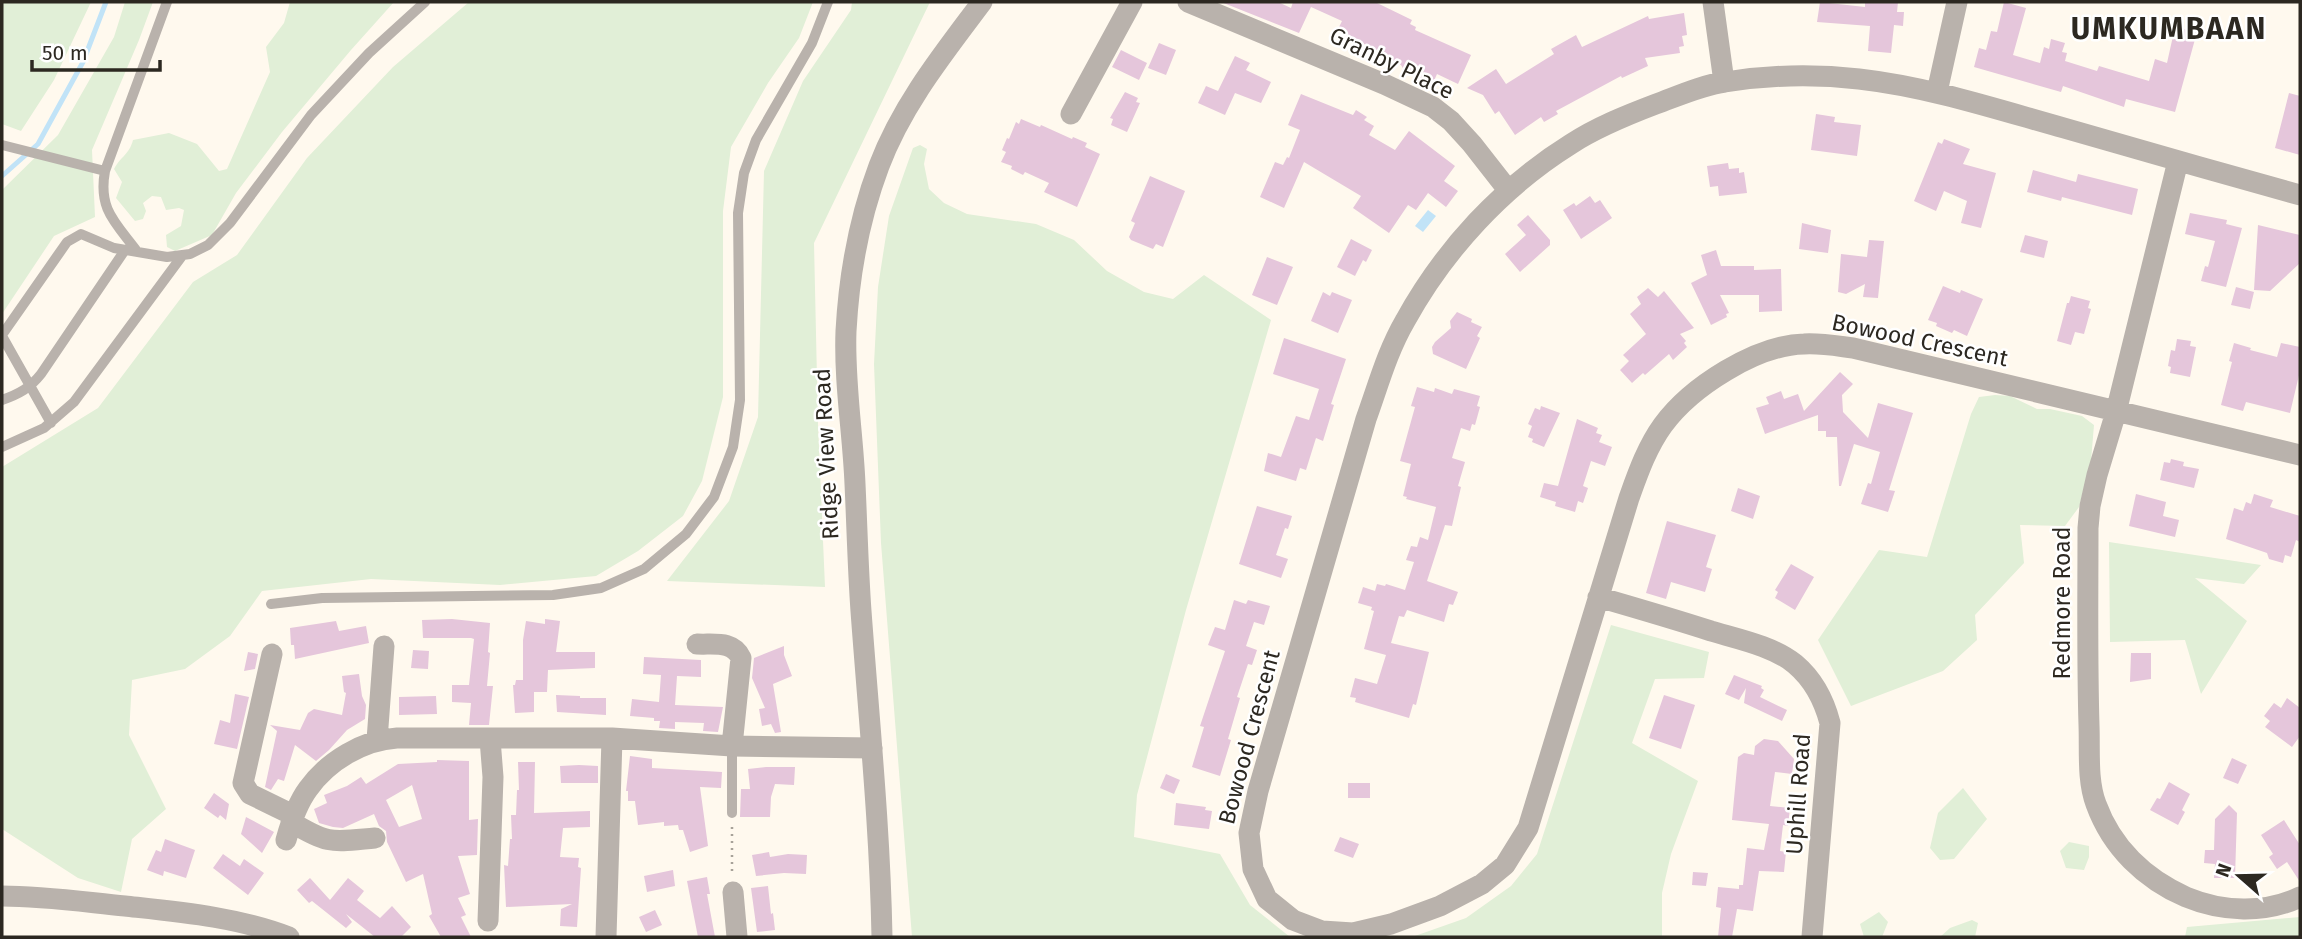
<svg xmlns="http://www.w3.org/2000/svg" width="2302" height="939" viewBox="0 0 2302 939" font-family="'Fira Sans',sans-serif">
  <rect width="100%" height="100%" fill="#fff9ee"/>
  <path fill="#e1efd7" d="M2,2H91L54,80L21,131L2,124Z
    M125,2H153L139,40L92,150L95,217L54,236L2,314V190L58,135L114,37Z
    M290,2H394L351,50L282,132L236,193L212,235L175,251L167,247L166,235L181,226L184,210L179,208L166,210L161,197L152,196L143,203L146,211L143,219L135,221L116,198L122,182L114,169C121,156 129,155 133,140L169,133L197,144L219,171L227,169L270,72L266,47L284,23Z
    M469,2H813L799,38L768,83L731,147L723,211V397L702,481L683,516L638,551L596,576L500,585L371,579L262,591L230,636L185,669L132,680L129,735L166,809L132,839L121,892L78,878L2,829V467L98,408L193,282L237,255L307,158L393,67Z
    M852,2H930L814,243L818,424L825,587L667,581L729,501L758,417L764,171L803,81L851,10Z
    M920,145L927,149L924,164L929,189L944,203L967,214L1036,224L1074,240L1107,271L1144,292L1173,299L1204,275L1271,320L1186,610L1137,795L1134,837L1220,854L1250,905L1290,937H912L881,543L874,364L878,287L889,216L913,148Z
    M1995,395L2010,396L2037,409H2050L2082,416L2094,425L2091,461L2079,507L2065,526L2020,525L2024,563L1975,615L1977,640L1943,671L1851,706L1818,640L1879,550L1927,557L1971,414L1979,397Z
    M2109,542L2261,565L2244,584L2195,578L2247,621L2201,694L2185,640L2110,642Z
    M1611,625L1709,652L1704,678L1655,679L1632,743L1698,781L1671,854L1662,893V937H1412L1466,918L1511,886L1537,854Z
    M1963,788L1987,819L1954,859L1940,860L1930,848L1938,813Z
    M2069,842L2089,846V857L2084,870L2066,868L2060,851Z
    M1879,912L1888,922L1882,937H1864L1860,924Z
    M2300,917V937H2185L2187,927Z
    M1972,920L1978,923L1975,937H1940L1950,928Z"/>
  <path fill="#c1e3f7" d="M1428,210L1436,216L1423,232L1415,226Z"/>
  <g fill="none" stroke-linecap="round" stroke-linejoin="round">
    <path stroke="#c1e3f7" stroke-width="5" d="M2,176L38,144L83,62L106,2"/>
  </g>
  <path fill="#e5c6db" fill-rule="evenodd" d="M1221,2H1278L1291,8L1293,2H1375L1412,20L1410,24L1416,27L1415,30L1471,55L1458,84L1437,74L1430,90L1417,84L1421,76L1404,70L1401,65L1379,56L1381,52L1337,31L1342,21L1311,7L1299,33Z
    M1820,2L1865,7V2H1898L1897,12H1904L1903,26L1894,25L1891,53L1868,51L1870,26L1817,22Z
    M2004,2L2026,8L2013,55L2040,63L2044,47L2049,49L2051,39L2065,43L2062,52L2067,53L2065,61L2097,71L2099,66L2149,81L2155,59L2167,63L2175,27L2197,32L2175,112L2126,99L2124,107L2063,86L2061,92L1974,67L1979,48L1986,50L1991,31L1997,32Z
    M1684,13L1687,35L1682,36L1684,46L1679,47L1680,53L1645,58L1648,66L1622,78L1621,76L1556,111L1558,114L1544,122L1541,117L1515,135L1499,111L1495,114L1483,95L1467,88L1496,69L1506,84L1554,54L1551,49L1576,35L1582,47L1648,16L1649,19Z
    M1159,43L1176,50L1166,75L1148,68Z
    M1121,50L1147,63L1139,80L1112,67Z
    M1235,56L1250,63L1246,70L1271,82L1261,103L1235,93L1225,115L1198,103L1206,86L1218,91Z
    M1125,92L1138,98L1136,102L1140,103L1127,132L1111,125L1113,119L1110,118Z
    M2289,93L2300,96V155L2275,148Z
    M1301,94L1353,115L1356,110L1367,117L1364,120L1374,126L1369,135L1395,150L1409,131L1455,166L1444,181L1458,191L1446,207L1428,193L1416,210L1408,205L1389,233L1353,208L1361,196L1304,162L1284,208L1260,197L1275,162L1283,165L1287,157L1289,158L1300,130L1288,125Z
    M1816,114L1835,117L1834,122L1861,125L1857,156L1811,150Z
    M1021,119L1040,127L1041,125L1072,139L1073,137L1087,143L1085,147L1100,154L1077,207L1044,192L1049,183L1025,172L1023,175L1011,169L1012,166L1001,162L1006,152L1002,150L1007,138L1009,139L1016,122L1019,124Z
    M1944,139L1970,149L1963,164L1996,173L1981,228L1961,223L1967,201L1944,191L1936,211L1914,201L1938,142L1942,144Z
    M1728,163L1729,169L1739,168V173L1744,172L1747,193L1719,196L1718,186L1710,187L1707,166Z
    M2033,170L2076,182L2078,174L2138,189L2132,215L2062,197L2061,201L2027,192Z
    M1150,176L1185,191L1163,247L1156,244L1153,249L1131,240L1129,237L1135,223L1131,221Z
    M1590,196L1595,203L1600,200L1612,218L1581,239L1563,210L1574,203L1576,206Z
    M2190,213L2227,220L2226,224L2242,228L2226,287L2201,281L2205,266L2208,267L2215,241L2185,234Z
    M1528,215L1550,240V245L1520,272L1505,254L1526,235L1517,225Z
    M1802,223L1831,230L1828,253L1799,249Z
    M2258,225L2300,235V263L2270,291L2254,290Z
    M2025,235L2048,241L2044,258L2020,252Z
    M1351,239L1372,250L1366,262L1363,260L1355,276L1337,267Z
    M1869,240L1884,241L1878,298L1863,297L1865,284L1846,294L1838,292L1841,254L1867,257Z
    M1716,250L1721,266H1754V270L1781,269L1782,311L1759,312V295H1720L1729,313L1726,314L1727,317L1711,325L1691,283L1707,275L1701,255Z
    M1267,257L1293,267L1277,305L1252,295Z
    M1943,286L1960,293L1961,290L1983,299L1967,336L1954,330L1952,333L1936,326L1937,323L1928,320Z
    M2236,287L2254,292L2250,309L2231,305Z
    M1648,288L1658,297L1664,291L1694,328L1680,334L1686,341L1684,343L1687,347L1673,360L1669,354L1645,375L1643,373L1632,383L1620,370L1629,361L1623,355L1646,334L1630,314L1641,304L1637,297Z
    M1323,292L1330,296L1332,292L1352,300L1338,333L1311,321Z
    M2071,296L2090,301L2088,308L2091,309L2084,334L2075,332L2071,345L2057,341L2067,303H2069Z
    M1457,312L1472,319L1471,322L1482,327L1477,336L1480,338L1466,369L1433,354L1432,347L1435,342L1451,328L1450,321Z
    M1284,338L1346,359L1331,404L1334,405L1323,441L1316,438L1306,470L1300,468L1296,481L1264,471L1268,453L1281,457L1296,416L1309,420L1319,389L1273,374Z
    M2177,339L2191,341L2190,346L2196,347L2190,377L2170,373L2171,367L2168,366L2171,350L2175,351Z
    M2234,343L2251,348L2250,350L2277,357L2281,343L2300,347V371L2290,413L2246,402L2243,411L2221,405L2232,362L2229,361Z
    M1840,372L1853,384L1842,395L1843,412L1868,438L1878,403L1913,413L1889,490L1895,491L1888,512L1861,504L1868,483L1871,484L1880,452L1854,444L1841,486H1839L1837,437H1826V431H1818V415L1765,434L1756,408L1769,404L1766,397L1781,391L1784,399L1798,394L1804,411Z
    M1417,387L1434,392L1435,388L1452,394L1454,389L1480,396L1477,406L1480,407L1475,425L1472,424L1470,431L1461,428L1452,458L1465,462L1458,486L1461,487L1452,526L1445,525L1427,581L1458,592L1453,605L1449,604L1444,622L1407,610L1404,617L1399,616L1391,643L1429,652L1416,705L1413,704L1409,718L1355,702L1356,698L1350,697L1355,678L1377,684L1386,655L1364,649L1374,611L1371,610L1372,607L1358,603L1363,587L1375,591L1377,584L1385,586L1386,584L1405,590L1414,562L1406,560L1411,546L1417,547L1420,537L1428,540L1436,507L1406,499L1407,497L1403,496L1411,464L1400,461L1415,407L1411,406Z
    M1541,406L1560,413L1544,447L1532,442L1533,439L1528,437L1532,426L1528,424L1535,408L1540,410Z
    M1577,419L1598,428L1596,433L1602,435L1599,442L1612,447L1605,466L1591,461L1583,486L1588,488L1583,503L1578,501L1575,512L1555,506L1556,502L1540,497L1544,483L1558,486Z
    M2171,459L2184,462L2183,466L2199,469L2194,488L2160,480L2164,462L2170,463Z
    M1738,488L1760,496L1753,519L1731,511Z
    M2136,494L2166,502L2163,516L2179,520L2175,537L2129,526Z
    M2254,494L2273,500L2270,507L2300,516V542L2296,540L2291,557L2285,555L2283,563L2269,559L2267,553L2226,539L2234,508L2243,511L2246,502L2251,504Z
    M1257,506L1292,516L1288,529L1285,528L1276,555L1288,559L1281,578L1239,564Z
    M1667,521L1716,535L1706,567L1712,569L1705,592L1671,582L1666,599L1646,593Z
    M1791,564L1814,577L1795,610L1775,598L1778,592L1775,590Z
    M1234,600L1246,604L1248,600L1270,606L1264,625L1254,622L1246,646L1257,650L1252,665L1248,664L1237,697L1240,698L1228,739L1231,740L1220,776L1192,767L1204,727L1200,726L1225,651L1208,645L1215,627L1225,630Z
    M452,619L490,623L488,652L490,653L487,686H493L489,725H469L471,703L452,702V685H469L474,639L471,638H423L422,620Z
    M545,619L560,621L556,652H595V668L548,670L547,692H534V712L515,713L513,685H515L516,680H523V640L526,621L545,624Z
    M336,621L339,631L366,626L369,643L295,659L294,645H291L290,628Z
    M784,646V655L792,676L773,684L781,732L775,733L771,724L762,726L759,709L765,708L752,678L754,658Z
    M413,650L429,651L428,669L411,668Z
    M248,652L258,654L255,669L244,671Z
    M2131,653H2151V679L2130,682Z
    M644,657L701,660V677L677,676L675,705L723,707L718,732L703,731L704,723L675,722V729L659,728L660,721H654V718L630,716L632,699L659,702L661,675L643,674Z
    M359,674L362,696L366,705L365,719L347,730L329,750L316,761L295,745L284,781L278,779L271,790L265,787L277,731L270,725L300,730L308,713L314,709L342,715L346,693L344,692L342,676Z
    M1734,675L1762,686L1761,688L1764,690L1760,697L1787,710L1782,721L1744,703L1746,688L1739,700L1725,694Z
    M235,694L249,697L237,749L214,744L220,720L230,723Z
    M556,695L580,696V698H606V715L557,712Z
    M1664,695L1695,705L1681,749L1649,738Z
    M436,696L437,714L399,715V697Z
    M2287,698L2300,708V736L2292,747L2265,727L2270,721L2264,716L2274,703L2281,708Z
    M1764,739L1778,741L1794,759L1792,774L1775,772L1770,806L1790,808L1788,826L1783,825L1780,851L1786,852L1784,872L1759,871L1753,911L1737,909L1732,937H1718L1721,908L1716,907L1718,887L1739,889V885H1743L1747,848L1764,850L1769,824L1732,820L1738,757L1744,753L1754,755L1755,746Z
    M630,756L652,759V768L722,772L721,788L700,787L708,846L690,852L683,830H679L678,825L664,826V822L638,825L635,801H628V791H626Z
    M2232,758L2247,765L2238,784L2223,778Z
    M437,760L469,761V820L478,819L477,855L458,856L470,894L458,898L466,915L461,917L471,937H441L429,916L432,914L423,874L406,882L387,842L386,831L379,826L374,814L343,828L333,827L319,823L314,809L327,803L324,795L347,786L361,777L366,784L398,764L437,762ZM412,785L422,819L399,827L386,800Z
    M518,762H535L534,813L590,811V827L563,828L560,857L579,858L578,867L581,868L577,927L560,926L561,909L572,904L506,907L504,865L508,866L510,839H512L511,815H516L517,790H519Z
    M579,765L598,766V783H561L560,766Z
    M766,767H795L794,785L775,784L771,797L770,817H740L741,789H750L748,769Z
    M1166,774L1180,780L1174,794L1160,788Z
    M2169,782L2190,794L2182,810L2185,812L2178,825L2150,810L2157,798L2160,799Z
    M1348,783H1370V798H1348Z
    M214,793L229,804L226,820L220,815L218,818L204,808Z
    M1176,803L1206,807L1205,810L1212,811L1209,829L1174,825Z
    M2229,805L2237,813L2235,878H2214L2215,864L2204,863L2205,850H2214L2215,819Z
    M246,817L274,832L262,853L241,834Z
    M2284,820L2300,845V882L2287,862L2277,869L2269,857L2273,854L2261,835Z
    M1340,837L1359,844L1353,858L1334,851Z
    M165,839L195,850L186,878L164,871L163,876L147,870L156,850L161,852Z
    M769,852L770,857L788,854L807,855L806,874L784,873L756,876L752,855Z
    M223,854L240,866L244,859L264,873L248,895L213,868Z
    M673,870L675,886L647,892L644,876Z
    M1693,872L1708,873L1706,886L1692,885Z
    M707,877L710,894H707L715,937H698L687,881Z
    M310,878L330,900L348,878L364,891L357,900L380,918L392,906L411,927L401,937H375L346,914L352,922L346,928L312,901L309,903L297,890Z
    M768,886L771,914L773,913L775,930L757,932L751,888Z
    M655,910L662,925L646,932L639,917Z"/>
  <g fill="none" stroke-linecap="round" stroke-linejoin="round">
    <path stroke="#a7a299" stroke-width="2.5" stroke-dasharray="2 5" stroke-linecap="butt" d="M732,827V873"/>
    <path stroke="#b9b2ac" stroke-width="10" d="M2,145L105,171
      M136,250C115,222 98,209 105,171L167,2
      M2,335L67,242L81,234L114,248L167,257L190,254L208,245L230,223L311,115L369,53L425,2
      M2,336L51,423
      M2,400C19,394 30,388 41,374L125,250
      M2,447L44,428L74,402L182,256
      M271,604L322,598L553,595L601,588L644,569L686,534L714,497L733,447L740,400L738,213L744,173L756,140L812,43L828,2
      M732,813V746"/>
    <path stroke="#b9b2ac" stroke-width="21" d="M1188,2L1384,84L1433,107L1451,121L1472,144L1508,190
      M1713,2L1724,82
      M1937,92L1957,2
      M1071,114L1132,2
      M2178,161L2116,412L2097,475L2090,506L2088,528C2088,593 2087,659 2089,725C2090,751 2087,780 2096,804C2112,848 2145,879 2186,897C2222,912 2265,914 2300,897
      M2300,195C2221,173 2143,151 2064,128C1996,109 1929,87 1859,79C1815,74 1769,75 1725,82C1702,85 1678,96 1656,104C1627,115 1597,127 1571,144C1502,187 1444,250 1405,321C1387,352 1378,386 1366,419L1258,791L1249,833L1253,869L1267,899L1293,920L1322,931L1353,933L1391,924L1440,906L1482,884L1505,865L1528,828L1629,498C1638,473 1647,447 1663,425C1691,387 1756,345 1804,344C1821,343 1837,346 1853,348L2300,455
      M1598,597C1636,608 1674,619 1711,631C1738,639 1773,646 1795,664C1814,680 1824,700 1830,723L1812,937
      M697,644C713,645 733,640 741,658L732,746
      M272,654L243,783L250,794L293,815
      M377,740L384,646
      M291,822C329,845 332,842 375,838
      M286,840C291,822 297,804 308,789C328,761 363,740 397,738H612L732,746L872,748
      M733,892L737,937
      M2,896C43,896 84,902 125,906C180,912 237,917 289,937
      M488,921L493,777L490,739
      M606,937L612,738"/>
    <path stroke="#b9b2ac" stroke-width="21" d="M882,937C880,828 869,720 861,611C858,569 857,526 855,484C853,434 844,382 846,331C849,276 859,219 879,166C902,105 943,54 982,2"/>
  </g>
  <g text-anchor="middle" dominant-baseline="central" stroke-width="5" stroke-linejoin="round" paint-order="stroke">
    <g font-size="23" fill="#2c2821" stroke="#fff">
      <text transform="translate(1392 63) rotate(26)">Granby Place</text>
      <text transform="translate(1920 340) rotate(12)">Bowood Crescent</text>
      <text transform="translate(826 454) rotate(-93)">Ridge View Road</text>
      <text transform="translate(2062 603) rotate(-90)">Redmore Road</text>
      <text transform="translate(1249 737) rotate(-75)">Bowood Crescent</text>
      <text transform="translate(1798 794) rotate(-86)">Uphill Road</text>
    </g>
    <g font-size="30" font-weight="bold" letter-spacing="2" fill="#2c2821" stroke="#fff">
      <text x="2169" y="29">UMKUMBAAN</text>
    </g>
  </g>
  <rect width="2302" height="939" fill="none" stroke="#2c2821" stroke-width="7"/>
  <g transform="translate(2239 876) rotate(290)" stroke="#ffffff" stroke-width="5" paint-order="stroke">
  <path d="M0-5L12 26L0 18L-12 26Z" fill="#2c2821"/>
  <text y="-10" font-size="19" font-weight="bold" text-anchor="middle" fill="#2c2821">N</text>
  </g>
  <path d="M32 60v10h128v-10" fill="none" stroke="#2c2821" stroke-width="3.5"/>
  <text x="42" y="60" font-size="21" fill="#2c2821" stroke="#ffffff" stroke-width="5" paint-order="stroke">50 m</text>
</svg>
